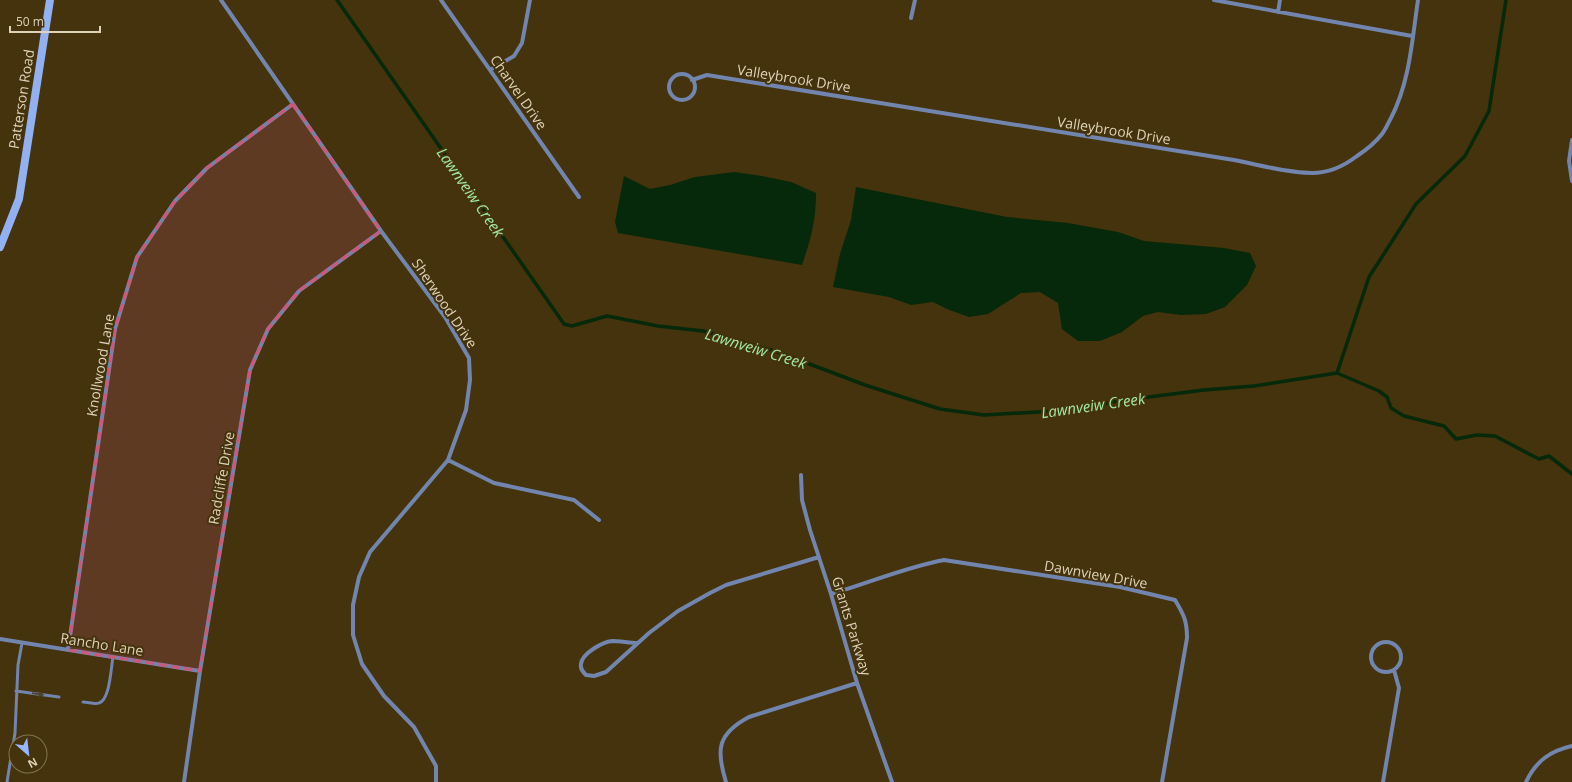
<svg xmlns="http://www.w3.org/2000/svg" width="1572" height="782" viewBox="0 0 1572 782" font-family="'Open Sans',sans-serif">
  <rect width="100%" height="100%" fill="#44330c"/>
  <path fill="#05290a" d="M734,172L762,176L791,182L816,193C816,220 811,239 802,265L618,233L615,222L624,176L650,189L670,185L695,177Z
    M856,187L1007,217L1068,223L1118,232L1144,241L1224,248L1250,253L1256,266L1247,285L1225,307L1206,314L1181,315L1158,312L1143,316L1122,332L1100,341H1078L1062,329L1058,303L1040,292L1021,293L988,314L969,317L947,309L933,302L911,305L889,297L833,287L840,254L851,220Z"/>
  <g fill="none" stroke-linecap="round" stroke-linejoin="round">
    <path stroke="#05290a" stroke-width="3.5" d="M337,0L564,324L572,326L607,316L658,326L703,331L778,352L865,385L940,409L984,415L1074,410L1117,401L1204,390L1254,386L1337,373
      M1337,373L1369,277L1416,204L1465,156L1489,111L1506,0
      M1337,373L1379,391L1387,397L1391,408L1404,416L1444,426L1456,439L1477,435L1495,436L1539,459L1549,456L1572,474"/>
    <path stroke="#7285ae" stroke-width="3" d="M16,691L59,697
      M83,702C88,702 95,705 99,703C110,700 111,667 113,657
      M7,782L15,733L18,665L22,643"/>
    <path stroke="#7285ae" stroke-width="4" d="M221,0L381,231L445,317L469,358L470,380L466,410L448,460L370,552L359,577L353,605V635L362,664L384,696L414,727L436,766V782
      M441,0L579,197
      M1214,0L1412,36
      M1278,12L1280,0
      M911,18L915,0
      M490,70L514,56L522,43L530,0
      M669 87a13 13 0 1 1 26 0a13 13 0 1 1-26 0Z
      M692,80L707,75L1234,160C1260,165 1287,173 1312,173C1330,173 1344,166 1357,156C1366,150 1375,143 1382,134C1386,129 1388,123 1391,118C1410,81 1412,40 1418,0
      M1572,140L1569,161L1572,181
      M448,460L494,483L574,500L599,520
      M801,475L802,500L810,530L831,594L857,683L892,782
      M831,594C869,583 906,567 944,560L1120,587L1175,600C1184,615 1187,621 1187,638L1162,782
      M0,639L200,671
      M1371 657a15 15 0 1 1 30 0a15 15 0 1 1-30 0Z
      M638,643C629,643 621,641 612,641C603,642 582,653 581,664C580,669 583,672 586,675L594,676L606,672L649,633L678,611L710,593L726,585L819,557
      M68,650L115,329L137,257L175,201L207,168L293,104
      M184,782L200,671L250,370L268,329L299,291L381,231
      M726,782C716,750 717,734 749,717L857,683
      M1383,782L1399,688L1394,670
      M1526,782C1536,761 1550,751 1572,746"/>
    <path stroke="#93b1f2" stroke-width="8" d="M0,247L19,199L50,0"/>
  </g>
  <defs><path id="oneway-solid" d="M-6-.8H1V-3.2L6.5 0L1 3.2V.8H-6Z"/></defs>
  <use fill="#4d432c" href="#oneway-solid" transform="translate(38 694) rotate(8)"/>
  <path fill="#cc597c" fill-opacity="0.2" stroke="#cc597c" stroke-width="3" stroke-dasharray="8 5" stroke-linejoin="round" d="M293,104L381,231L299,291L268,329L250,370L200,671L68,650L115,329L137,257L175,201L207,168Z"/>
  <g text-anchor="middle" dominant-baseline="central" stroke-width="4" stroke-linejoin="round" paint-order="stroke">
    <g font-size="14" fill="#ded2b8" stroke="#44330c">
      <text transform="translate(794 78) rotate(9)">Valleybrook Drive</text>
      <text transform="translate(519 92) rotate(55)">Charvel Drive</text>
      <text transform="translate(21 99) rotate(-81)">Patterson Road</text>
      <text transform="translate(1114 130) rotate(9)">Valleybrook Drive</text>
      <text transform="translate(445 303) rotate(56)">Sherwood Drive</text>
      <text transform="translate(100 365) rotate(-80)">Knollwood Lane</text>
      <text transform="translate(221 478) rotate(-80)">Radcliffe Drive</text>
      <text transform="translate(1096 574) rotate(10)">Dawnview Drive</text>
      <text transform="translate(852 626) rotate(73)">Grants Parkway</text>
      <text transform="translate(102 644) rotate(9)">Rancho Lane</text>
    </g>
    <g font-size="15" font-style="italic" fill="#a3e8a4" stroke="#44330c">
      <text transform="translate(471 192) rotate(55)">Lawnveiw Creek</text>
      <text transform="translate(756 348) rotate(17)">Lawnveiw Creek</text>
      <text transform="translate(1093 405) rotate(-8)">Lawnveiw Creek</text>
    </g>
  </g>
  <g transform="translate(28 754) rotate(152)"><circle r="19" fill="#44330c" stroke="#827351"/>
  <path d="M0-3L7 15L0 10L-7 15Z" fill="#96b6fd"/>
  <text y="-6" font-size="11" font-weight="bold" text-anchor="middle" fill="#ded2b8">N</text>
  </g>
  <path d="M10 26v6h90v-6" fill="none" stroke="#ded2b8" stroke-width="2"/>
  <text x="16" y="26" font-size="12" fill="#ded2b8" stroke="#44330c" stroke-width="3" paint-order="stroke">50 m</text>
</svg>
